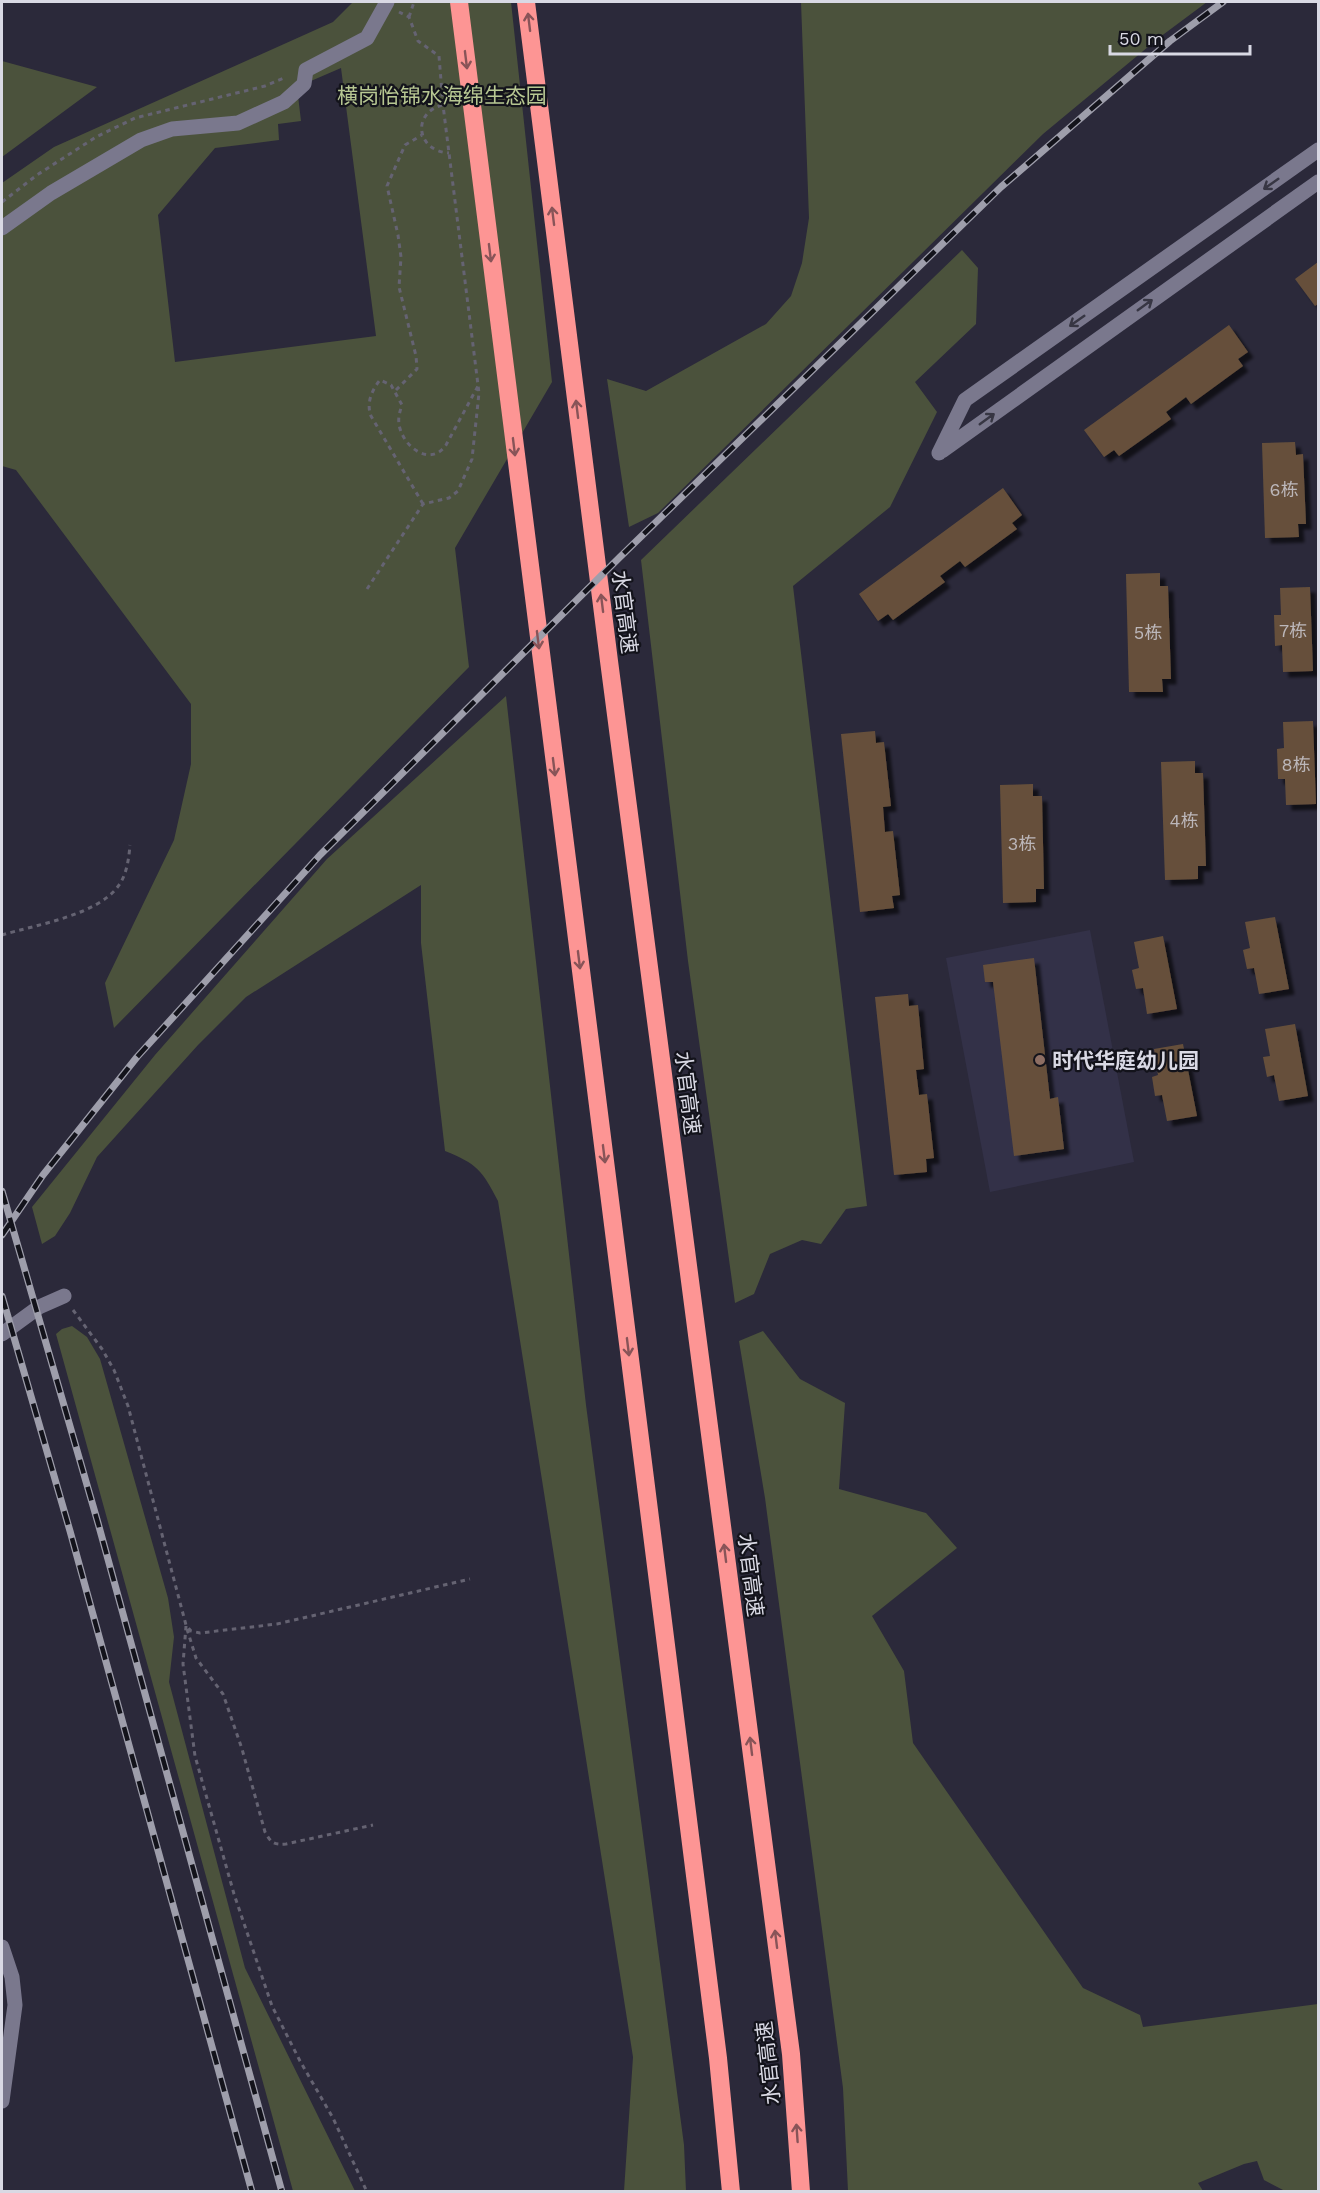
<svg xmlns="http://www.w3.org/2000/svg" width="1320" height="2193" viewBox="0 0 1320 2193" font-family="'Work Sans','Noto Sans SC',sans-serif">
  <defs>
    <filter id="shadow"><feDropShadow dx="5.5" dy="5.5" stdDeviation="1.5" flood-color="#0009"/></filter>
  </defs>
  <rect width="100%" height="100%" fill="#2b293a"/>
  <path fill="#333148" d="M1090,930L1134,1162L990,1192L946,958Z"/>
  <path fill="#4b523c" fill-rule="evenodd" d="M353,2H511L552,382L455,548L469,667L114,1028L105,983L174,840L191,764V704L16,470L2,466V183L54,147L333,22ZM341,68L376,336L175,362L158,215L215,148L279,140L278,124L301,121L297,87Z
    M801,2H1207L1160,37L1043,134L658,513L629,527L607,379L646,391L766,324L791,296L802,263L809,218Z
    M2,61L97,87L2,157Z
    M962,250L978,268L976,324L915,382L937,412L890,507L793,586L867,1206L846,1209L821,1244L802,1240L770,1254L754,1294L735,1303L688,961L641,560Z
    M506,696L586,1405L684,2145L686,2191H624L633,2057L498,1201C482,1170 477,1164 445,1151L421,943V885L246,997L198,1045L97,1157L70,1213L55,1236L42,1244L32,1207L155,1055L327,859Z
    M72,1326L87,1337L100,1359L168,1598L174,1637L169,1682L245,1968L355,2191H293L56,1334L62,1329Z
    M763,1331L800,1379L845,1403L839,1489L926,1513L957,1548L872,1616L904,1671L913,1743L1083,1988L1140,2015L1143,2027L1318,2004V2191H1285L1264,2180L1257,2161L1244,2164L1198,2183L1203,2191H848L843,2088L765,1498L739,1341Z"/>
  <path fill="#66503b" filter="url(#shadow)" d="M1318,262V304L1315,306L1295,279Z
    M1229,325L1248,352L1238,359L1243,366L1191,404L1186,397L1166,412L1171,419L1119,456L1114,450L1104,457L1084,430Z
    M1295,442L1296,455L1303,454L1306,524H1298L1299,537L1265,538L1262,443Z
    M1003,488L1022,515L1012,523L1017,529L965,567L960,561L940,576L945,582L893,620L888,614L878,621L859,594Z
    M1160,573V586H1168L1171,679H1162L1163,692H1129L1126,574Z
    M1310,587L1313,671L1283,672L1282,645L1275,646L1274,615H1281L1280,588Z
    M1313,721L1316,804L1286,805L1285,779H1278L1277,749L1284,748L1283,722Z
    M875,731L876,743L884,742L891,806L883,807L885,832L893,831L900,895L892,896L894,908L860,912L841,734Z
    M1195,761V773H1203L1206,866H1198V879L1165,880L1161,762Z
    M1033,784V796H1042L1044,889H1036V902L1003,903L1000,785Z
    M1275,917L1289,989L1259,994L1254,968L1247,969L1243,950L1250,948L1245,922Z
    M1163,936L1177,1009L1147,1014L1143,988L1136,989L1132,970L1139,968L1134,942Z
    M1034,958L1050,1099L1058,1097L1064,1149L1014,1156L993,982H985L983,965Z
    M908,994L909,1006L918,1005L924,1069L916,1070L919,1095L927,1094L934,1158L926,1159L927,1172L894,1175L875,997Z
    M1295,1024L1308,1096L1279,1101L1274,1075L1267,1077L1263,1057L1270,1056L1265,1029Z
    M1183,1044L1197,1116L1167,1121L1162,1095L1155,1096L1152,1077L1158,1075L1154,1049Z"/>
  <g fill="none" stroke-linecap="round" stroke-linejoin="round">
    <path stroke="#656372" stroke-width="3" stroke-dasharray="4.5 4.5" stroke-linecap="butt" d="M409,17L414,2
      M442,105C411,114 417,151 449,153
      M2,202L37,175L96,137L135,118L265,86L284,78
      M396,390L417,369L416,356L399,287L401,257L398,235L387,186L405,145L422,135
      M423,504L371,416C366,403 372,390 380,380L391,385L402,405C400,411 398,417 399,424C402,446 430,468 446,445L478,386
      M367,589L423,504L449,498L458,491L472,459L479,393L443,105L439,56L418,41L409,17L399,12
      M2,935C35,925 99,915 119,885C127,874 129,857 130,845
      M73,1310L102,1349L114,1370L128,1406L186,1625L191,1631L200,1633L277,1624L470,1579
      M186,1626L183,1664L195,1756L234,1894L272,2006L300,2061L333,2118L367,2192
      M187,1629L196,1658L223,1694L242,1749L265,1832C271,1843 274,1845 286,1844L373,1825"/>
    <path stroke="#7a788d" stroke-width="15" d="M2,228L51,193L141,140L172,129L238,123L284,102L304,84L306,70L367,38L387,2
      M942,451L1318,182
      M939,453L965,400L1318,150
      M2,1334L39,1307L64,1296
      M2,1947L12,1977L15,2005L2,2101"/>
    <path stroke="#fd9594" stroke-width="18" d="M459,2L718,2058L731,2192
      M526,2L609,661L791,2054L801,2192"/>
    <defs>
      <path id="rail" d="M2,1191L98,1523L282,2192
        M2,1235L43,1175L137,1057L320,855L620,557L1001,187L1170,41L1223,2
        M2,1296L70,1531L252,2192"/>
    </defs>
    <use href="#rail" stroke="#9e9eab" stroke-width="7"/>
    <use href="#rail" stroke="#13131b" stroke-width="4.5" stroke-dasharray="14" stroke-linecap="butt"/>
  </g>
  <defs><path id="oneway-shaft" d="M-6 0H5M1.5-3L5.5 0L1.5 3" fill="none" stroke-width="1.6" stroke-linecap="round" stroke-linejoin="round" transform="scale(1.5)"/></defs>
  <g stroke="#885458">
    <use href="#oneway-shaft" transform="translate(529 22) rotate(-97)"/>
    <use href="#oneway-shaft" transform="translate(466 60) rotate(83)"/>
    <use href="#oneway-shaft" transform="translate(553 216) rotate(-97)"/>
    <use href="#oneway-shaft" transform="translate(490 253) rotate(83)"/>
    <use href="#oneway-shaft" transform="translate(577 409) rotate(-97)"/>
    <use href="#oneway-shaft" transform="translate(514 447) rotate(83)"/>
    <use href="#oneway-shaft" transform="translate(602 603) rotate(-97)"/>
    <use href="#oneway-shaft" transform="translate(538 640) rotate(83)"/>
    <use href="#oneway-shaft" transform="translate(554 767) rotate(83)"/>
    <use href="#oneway-shaft" transform="translate(579 960) rotate(83)"/>
    <use href="#oneway-shaft" transform="translate(604 1154) rotate(83)"/>
    <use href="#oneway-shaft" transform="translate(628 1347) rotate(83)"/>
    <use href="#oneway-shaft" transform="translate(725 1553) rotate(-97)"/>
    <use href="#oneway-shaft" transform="translate(751 1746) rotate(-97)"/>
    <use href="#oneway-shaft" transform="translate(776 1939) rotate(-97)"/>
    <use href="#oneway-shaft" transform="translate(797 2133) rotate(-94)"/>
  </g>
  <g stroke="#373643">
    <use href="#oneway-shaft" transform="translate(1271 184) rotate(145)"/>
    <use href="#oneway-shaft" transform="translate(1145 305) rotate(-36)"/>
    <use href="#oneway-shaft" transform="translate(1077 321) rotate(145)"/>
    <use href="#oneway-shaft" transform="translate(987 419) rotate(-36)"/>
  </g>
  <circle fill="#8d6e63" stroke="#13131b" stroke-width="2" cx="1040" cy="1060" r="6"/>
  <g text-anchor="middle" dominant-baseline="central" stroke-width="4.5" stroke-linejoin="round" paint-order="stroke">
    <g font-size="18" fill="#bcb7ba">
      <text x="1284" y="489">6栋</text>
      <text x="1293" y="630">7栋</text>
      <text x="1148" y="632">5栋</text>
      <text x="1296" y="764">8栋</text>
      <text x="1184" y="820">4栋</text>
      <text x="1022" y="843">3栋</text>
    </g>
    <g font-size="21" fill="#b7c792" stroke="#13131b">
      <text x="442" y="95">横岗怡锦水海绵生态园</text>
    </g>
    <g font-size="21" fill="#d9d9e4" stroke="#13131b">
      <text transform="translate(625 612) rotate(83)">水官高速</text>
      <text transform="translate(688 1093) rotate(83)">水官高速</text>
      <text transform="translate(751 1575) rotate(83)">水官高速</text>
      <text transform="translate(768 2063) rotate(-96)">水官高速</text>
    </g>
    <g font-size="21" font-weight="bold" fill="#d9d9e4" stroke="#13131b" text-anchor="start">
      <text x="1052" y="1060">时代华庭幼儿园</text>
    </g>
  </g>
  <rect width="1320" height="2193" fill="none" stroke="#d9d9e4" stroke-width="6"/>
  <path d="M1110 45v9h140v-9" fill="none" stroke="#d9d9e4" stroke-width="3"/>
  <text x="1119" y="45" font-size="18" fill="#d9d9e4" stroke="#13131b" stroke-width="4.5" paint-order="stroke">50 m</text>
</svg>
